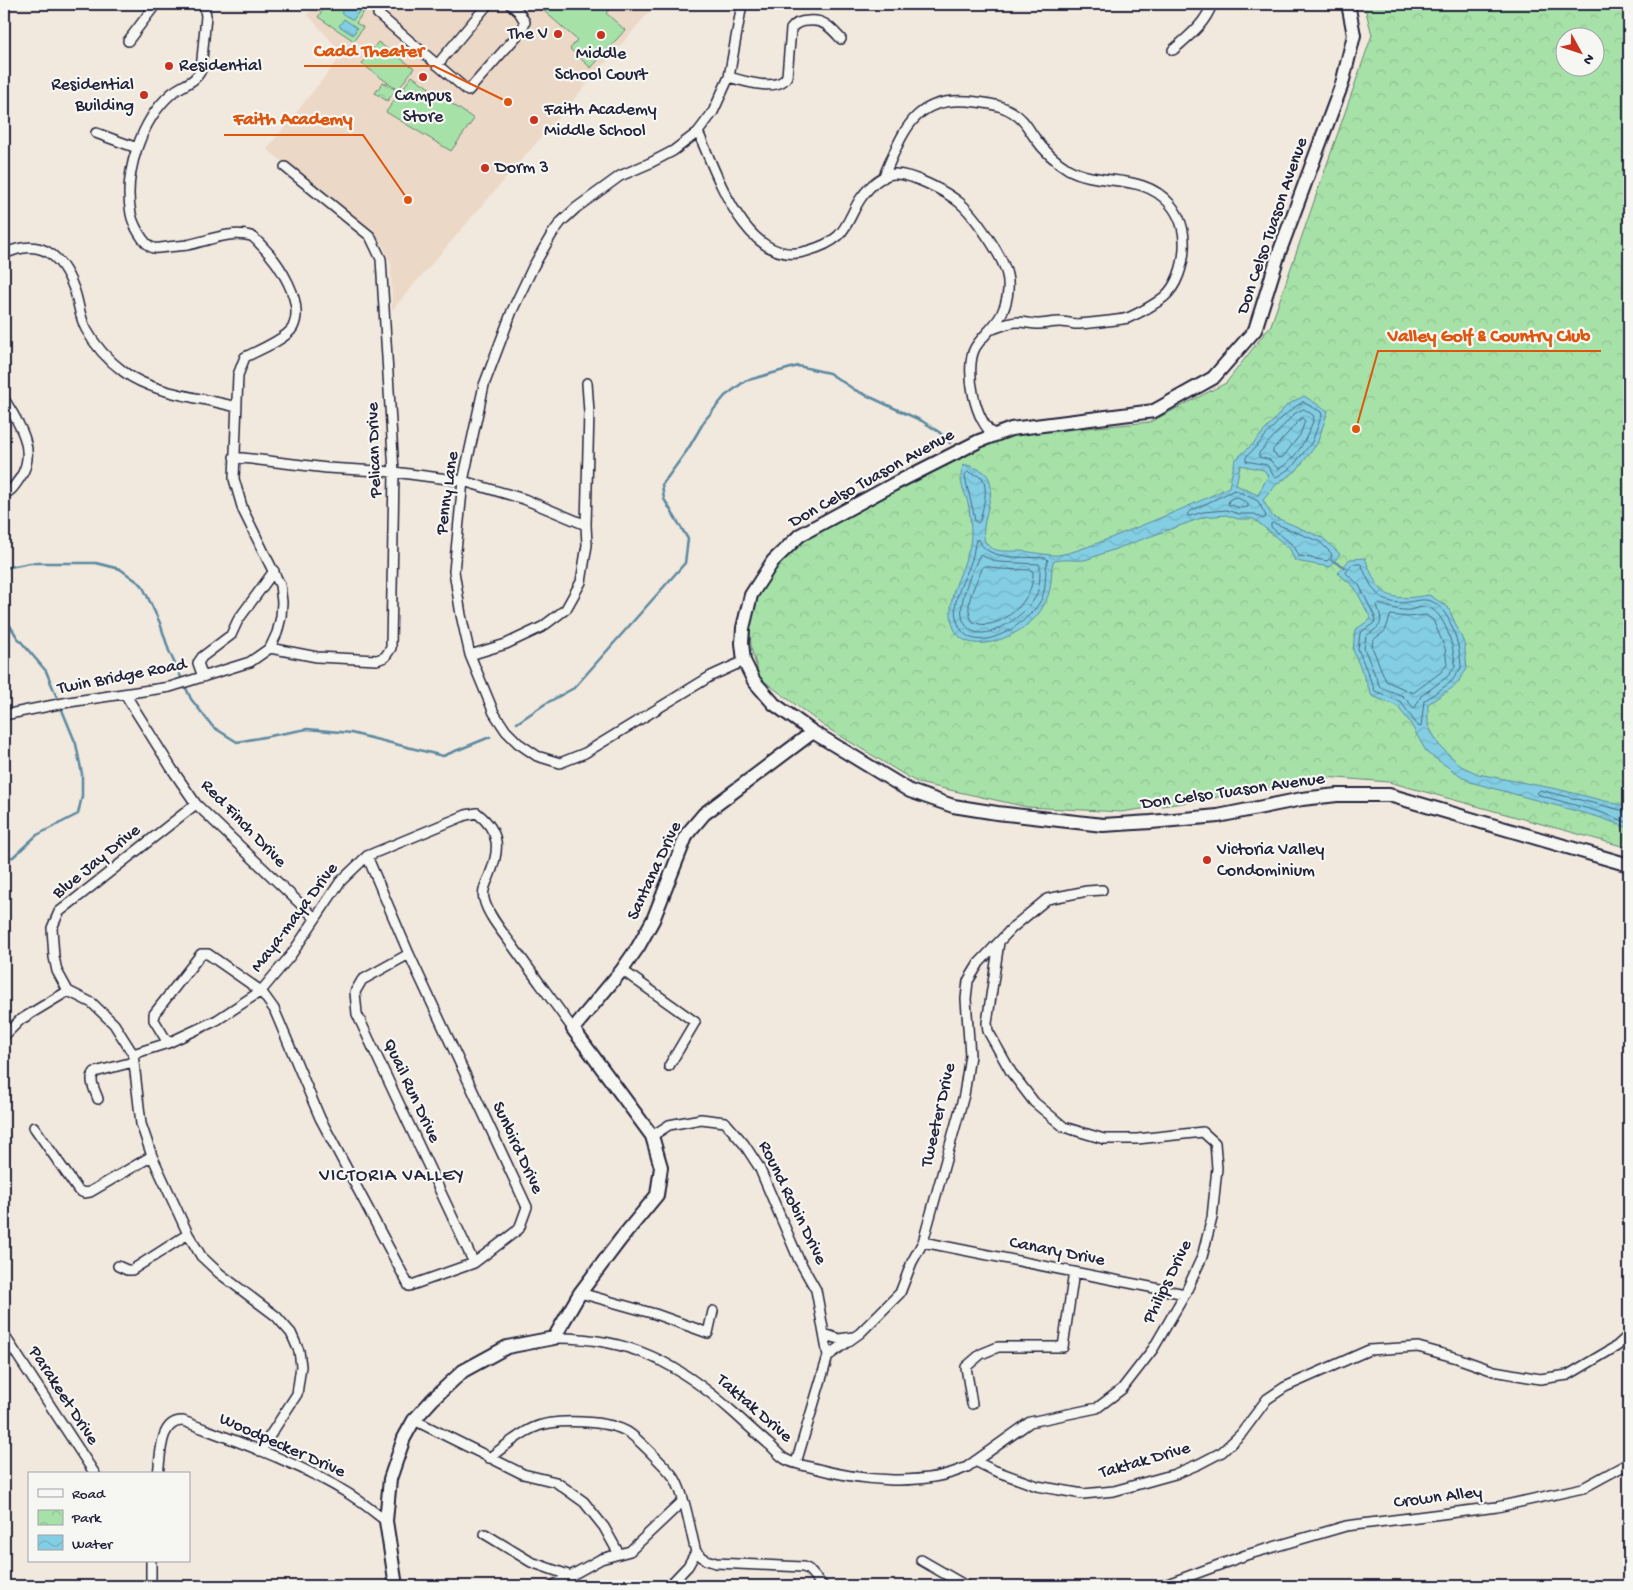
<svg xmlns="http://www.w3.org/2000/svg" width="1633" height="1590" viewBox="0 0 1633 1590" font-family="'Gochi Hand',sans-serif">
  <defs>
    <pattern id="park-crowns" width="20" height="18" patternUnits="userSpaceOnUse" patternTransform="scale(1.25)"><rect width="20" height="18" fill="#a6e2a8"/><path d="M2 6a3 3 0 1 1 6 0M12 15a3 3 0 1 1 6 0" fill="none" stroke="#8fc292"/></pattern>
    <pattern id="water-waves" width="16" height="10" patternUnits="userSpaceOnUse" patternTransform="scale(1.25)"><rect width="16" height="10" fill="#83cee3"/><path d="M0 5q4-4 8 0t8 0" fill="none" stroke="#71b1c4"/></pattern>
  </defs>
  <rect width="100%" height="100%" fill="#f1e8de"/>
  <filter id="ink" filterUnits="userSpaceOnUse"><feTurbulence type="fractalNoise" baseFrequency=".02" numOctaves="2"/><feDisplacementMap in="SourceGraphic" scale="10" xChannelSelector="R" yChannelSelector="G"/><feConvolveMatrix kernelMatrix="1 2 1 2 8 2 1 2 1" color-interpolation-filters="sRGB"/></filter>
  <g filter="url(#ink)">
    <path fill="#ecd8c6" d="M322,4H656L392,310L391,264L383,245L267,149L343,54L307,14Z"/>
    <path fill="url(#park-crowns)" stroke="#648272" fill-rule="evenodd" d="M1364,4H1629V848L1389,782L1324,777L1196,801L1121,812L1027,807L918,783L824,726L760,678L751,648L750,624L764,578L803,540L977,449L1014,435L1150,422L1226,383L1271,325L1372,35ZM1566,38H1596V68H1566Z
      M383,82L396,90L387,101L375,93Z"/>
    <path fill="#a6e2a8" stroke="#648272" d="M327,4H369L356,23L363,27L354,41L318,17Z
      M551,4H612L613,5L606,13L625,30L591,68L570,49L577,40L544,11Z
      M378,42L414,68L398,90L362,64Z
      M412,76L474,119L451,151L386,112Z"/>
    <path fill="url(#water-waves)" stroke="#5c89a0" fill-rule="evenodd" d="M347,4H364L353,20L341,13Z
      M344,19L357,28L353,35L339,26Z
      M1304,396L1328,411L1317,444L1296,471L1277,484L1263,500L1272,516L1323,538L1340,554L1330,567L1295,561L1290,549L1254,519H1238L1226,515L1204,517L1085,560C1075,561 1061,558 1053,562C1051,568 1052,575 1051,581C1050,593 1046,603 1039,613C1020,639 954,665 951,615C949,586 970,563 971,535C971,526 970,517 969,508C966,490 956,484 964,464C970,467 980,468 985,473C1002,488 976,526 986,543C992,553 1008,551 1018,551C1030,551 1048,556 1059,555C1081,551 1107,539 1128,531C1162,517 1196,504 1229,487L1235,460L1255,442L1287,405ZM1240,465L1264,470L1268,476L1258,495L1236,485Z
      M1365,558C1380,597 1387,602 1429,595L1448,607L1464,643L1467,669L1455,686L1428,704V725L1439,745L1461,766L1478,774L1557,789L1629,807V828L1598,817L1470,782L1427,753L1409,721L1397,706L1372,696L1353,650L1355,630L1371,619L1355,588L1338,573L1350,559Z"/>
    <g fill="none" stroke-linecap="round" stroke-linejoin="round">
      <path stroke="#49677e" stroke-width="1" d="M1303,402L1321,412L1322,415L1312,442L1292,467L1275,478L1267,465L1246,461V457C1265,439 1280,414 1303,402Z
        M1304,409L1313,415L1314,418C1308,436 1297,460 1278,469L1270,460L1259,457V453L1294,414Z
        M1302,418L1305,421L1300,435L1283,457L1279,458L1273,453V450Z
        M968,472L982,477C989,491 983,506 980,521L978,523L975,521C973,505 967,491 965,475Z
        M1235,490L1258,501L1266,516L1265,518L1262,519L1255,514H1239L1226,510L1203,512L1190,516L1187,515L1189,512Z
        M1236,497L1248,503V507L1240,508L1228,504L1229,500Z
        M1274,523L1320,542L1331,553L1332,556L1327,561L1299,556L1294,546L1271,527V524Z
        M976,540H979C987,562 1026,556 1046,558L1048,560C1044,573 1047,586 1042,598C1030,624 970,663 957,621C950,599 966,579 972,559C974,553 974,546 976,540Z
        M980,555L998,562L1039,564L1040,566C1040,576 1040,587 1036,596C1027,615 976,653 963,620C957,603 972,570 980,555Z
        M1353,564H1361C1367,577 1373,596 1388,601C1403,606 1414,599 1426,600C1450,602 1461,650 1461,668L1451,682L1424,701L1421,727L1418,726L1401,702L1375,691L1358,649L1360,633L1374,623L1375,617L1359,585L1346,573Z
        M986,566L999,569L1031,570L1033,572C1033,579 1032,586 1029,592C1021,610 994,632 973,622C962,606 976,583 983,567Z
        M1379,604C1388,607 1399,611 1410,610C1414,609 1420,607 1425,607C1445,608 1455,651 1455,667L1447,677L1421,696L1415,708L1413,707L1403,696L1380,687L1364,648L1366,636C1380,626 1385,625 1377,606Z
        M1391,615L1407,617L1426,615L1433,620L1445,648L1447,665L1441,672L1413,693L1386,681L1372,647L1373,640L1385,631Z
        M1629,812L1540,790L1537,793L1539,795L1600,812L1629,823"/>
      <path stroke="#5c89a0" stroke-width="2.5" d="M1331,560L1346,568
        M4,570L5,568L30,563H96L120,569L142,585L160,623L169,651L191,699L213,727L237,742L307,729L351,733L443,756L490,737
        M4,616L17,637L46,671L76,744L82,774V796L78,814L37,835L13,857L4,858
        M517,723L545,704L574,688L685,563L688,539L664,499L662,485L688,449L705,420L725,396L745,381L798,366L829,373L855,390L922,421L939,432L950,443"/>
      <defs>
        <path id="street" d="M383,4L378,14L468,91L522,30L525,22L519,12L510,4
          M742,4L729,77L713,112L698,132L673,151L650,163L620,176L576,208L561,222L552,234L533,267L512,311L484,385L463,481L454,571L461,615L470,655L494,713L506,731L518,743L537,756L560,763L585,753L711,676L744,661
          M128,41L156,4
          M1173,50C1189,36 1205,24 1212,4
          M437,65L488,4
          M729,77C743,81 779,93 787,76L791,29C795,23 801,21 808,21C824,19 831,28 841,39
          M698,132C716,172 747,270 807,251C818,248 829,244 838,236C848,227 853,209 861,198C869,187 880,175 894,174C911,173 947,192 960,203C974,215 1003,256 1007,275C1010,288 1007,304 1001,315C994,328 982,336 975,348C964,368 975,424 995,435
          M96,133L137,148
          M883,178C904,130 914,93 977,102C994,104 1010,107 1022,120C1027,125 1031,133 1035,138C1044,151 1055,161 1068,169C1101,187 1143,172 1170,204C1181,217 1185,232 1184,249C1183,266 1177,286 1164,297C1154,305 1139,313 1128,318C1121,320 1083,324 1075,324C1070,323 1065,322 1060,322C1052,322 1045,324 1037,324C1031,324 1025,322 1018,322C1010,322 1001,326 993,329
          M4,254C40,237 61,254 74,289C79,302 79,316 86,329C95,346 108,360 124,372C154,394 200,397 236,407
          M4,399C19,423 38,451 20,478C15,485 12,491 4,494
          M234,457L327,468L394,472L463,481L524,499L586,525
          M270,648L317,657L377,660L385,657L391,648L394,472L381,259L370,236L285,167
          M470,655L506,644L542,627L566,609L581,582L587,545L586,525L589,412L587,383
          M203,677L198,663L202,657L231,635L238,620L274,571
          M125,694L172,769L196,804L315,918
          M4,715L69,702L170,687L250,662L270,648L277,633L281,617L282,602L280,585L243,510L234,479L238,375L245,357C257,351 287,339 293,327C305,302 279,263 262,246C259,243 255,238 251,236C230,230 208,241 187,245C181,246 175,246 168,247C164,247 157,249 153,248C143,244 133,224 131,214C123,174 141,120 172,93C182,85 196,82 201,70L206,16L204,4
          M409,954L362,980L355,992L357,1014L474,1263
          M622,970L695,1022L669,1066
          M68,991L57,971L54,957L52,928L59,912L196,804
          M68,991L92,1003L114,1024L133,1054
          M4,1036L20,1020L68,991
          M168,1043L154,1020V1014L201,954H208L261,991L274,1009L320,1118L409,1286L474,1263L519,1229L527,1207L409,954L367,856
          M133,1054L168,1043L217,1020L261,991L291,955L340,882L367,856L466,815L477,813C501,832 500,850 489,877C486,883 482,893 484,899C487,914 503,933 512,945C532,973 553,1001 573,1029
          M133,1054L141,1124L152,1156L188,1234L201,1256L219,1273L276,1316L291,1333L299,1351L301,1366L297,1394L260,1451
          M98,1099C95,1090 88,1079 95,1072L133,1062
          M34,1127L78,1190L84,1193L90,1192L152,1156
          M652,1136L669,1125L701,1119L725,1122L744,1144L759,1167L799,1260L816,1290L828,1356L796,1463
          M923,1242L1185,1294
          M118,1266L127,1270H132L188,1234
          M580,1293L655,1314L708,1333L713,1311
          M824,1334L839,1339L853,1337
          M4,1335L95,1474
          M554,1338C630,1337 678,1363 734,1413C746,1424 758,1435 771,1446C775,1450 780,1456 785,1459C792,1463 802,1465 810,1467C857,1480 921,1488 967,1467L1030,1422L1097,1408L1122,1389L1153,1349L1185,1294L1202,1257L1212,1218L1217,1168L1215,1143L1203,1132L1137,1139H1104L1064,1127L1034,1102L1011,1072L988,1031L987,1023L999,942
          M828,1356L860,1333L900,1293L912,1262L923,1242L964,1095L970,1055L966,999L968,981L979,963L1013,927L1047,899L1087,891L1102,890
          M972,1404L966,1367L981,1354L998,1347H1063L1074,1272
          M414,1420L523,1474L556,1482L584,1502L604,1527L619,1554
          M489,1458C503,1448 517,1435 533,1428C554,1418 610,1420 629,1433C637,1438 671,1472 675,1479C686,1499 690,1530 696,1552
          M975,1461L993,1470L1037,1486L1083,1494L1114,1491L1175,1474L1199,1464L1222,1452L1241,1434L1267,1399L1285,1387L1369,1350L1418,1347L1457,1358L1494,1371L1540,1379L1568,1375L1617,1346L1629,1335
          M158,1474C161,1456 159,1420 183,1421C238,1442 298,1462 349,1494C362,1502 374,1512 386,1521
          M485,1534L531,1562L571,1576
          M696,1552L706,1560L716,1563L803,1567L808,1569L823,1586
          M921,1560L966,1586
          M151,1586V1561
          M552,1586L601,1559L630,1551L683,1501
          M669,1586L688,1566L696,1552
          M1162,1586L1246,1555L1346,1526L1497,1507L1583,1488L1629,1463"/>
        <path id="secondary" d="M1348,4L1354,35L1342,84L1279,253L1255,330L1213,378L1154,411L1011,429L979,441L894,484L800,535L773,561L751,595L743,628L742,643L744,661L754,681L774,704L813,732L910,791L953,806L997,813L1103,825L1151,822L1218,816L1302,799L1337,795H1389L1629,865
          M396,1586L386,1521L390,1479L404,1438L414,1420L433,1399L463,1371L507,1347L554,1338L580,1293L620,1240L657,1195L661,1167L652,1136L573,1029L622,970L638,947L653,920L687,834L704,814L813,732"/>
      </defs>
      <use href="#street" stroke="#22223b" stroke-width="12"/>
      <use href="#secondary" stroke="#22223b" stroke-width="16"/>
      <use href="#street" stroke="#f6f6f2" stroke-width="9"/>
      <use href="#secondary" stroke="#f6f6f2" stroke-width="12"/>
    </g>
  </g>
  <g fill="#c8321e" stroke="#f6f6f2" stroke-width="2">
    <circle cx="558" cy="34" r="5"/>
    <circle cx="601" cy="35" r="5"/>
    <circle cx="169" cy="66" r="5"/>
    <circle cx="423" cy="77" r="5"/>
    <circle cx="144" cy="95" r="5"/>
    <circle cx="534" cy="120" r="5"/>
    <circle cx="485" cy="168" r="5"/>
    <circle cx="1207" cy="860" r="5"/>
  </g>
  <g text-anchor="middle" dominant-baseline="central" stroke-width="4.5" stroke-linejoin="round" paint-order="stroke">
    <g font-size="18" fill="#22223b" stroke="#f6f6f2" text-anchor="start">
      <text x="548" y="34" text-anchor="end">The V</text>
      <text x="601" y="54" text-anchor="middle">Middle<tspan x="601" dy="21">School Court</tspan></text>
      <text x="179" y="66">Residential</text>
      <text x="134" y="85" text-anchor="end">Residential<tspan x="134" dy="21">Building</tspan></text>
      <text x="423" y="96" text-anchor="middle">Campus<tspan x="423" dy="21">Store</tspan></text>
      <text x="544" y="110">Faith Academy<tspan x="544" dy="21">Middle School</tspan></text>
      <text x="495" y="168">Dorm 3</text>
      <text x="1217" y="850">Victoria Valley<tspan x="1217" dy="21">Condominium</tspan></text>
    </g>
    <g font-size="18" fill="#22223b" stroke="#f6f6f2">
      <text transform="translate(1273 226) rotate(-71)">Don Celso Tuason Avenue</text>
      <text transform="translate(375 450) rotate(-92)">Pelican Drive</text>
      <text transform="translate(872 479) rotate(-29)">Don Celso Tuason Avenue</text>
      <text transform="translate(448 493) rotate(-82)">Penny Lane</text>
      <text transform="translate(122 677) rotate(-11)">Twin Bridge Road</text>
      <text transform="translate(1233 792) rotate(-8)">Don Celso Tuason Avenue</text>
      <text transform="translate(243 824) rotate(46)">Red Finch Drive</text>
      <text transform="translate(97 862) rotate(-39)">Blue Jay Drive</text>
      <text transform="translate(655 871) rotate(-65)">Santana Drive</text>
      <text transform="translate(295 918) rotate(-53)">Maya-maya Drive</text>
      <text transform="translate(411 1091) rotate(65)">Quail Run Drive</text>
      <text transform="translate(939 1115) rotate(-77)">Tweeter Drive</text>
      <text transform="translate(517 1148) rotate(65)">Sunbird Drive</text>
      <text transform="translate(792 1203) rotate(64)">Round Robin Drive</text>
      <text transform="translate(1057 1252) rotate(11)">Canary Drive</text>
      <text transform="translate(1168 1282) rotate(-64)">Philips Drive</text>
      <text transform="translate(63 1396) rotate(57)">Parakeet Drive</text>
      <text transform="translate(754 1409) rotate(41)">Taktak Drive</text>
      <text transform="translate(282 1446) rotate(24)">Woodpecker Drive</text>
      <text transform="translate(1145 1461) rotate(-16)">Taktak Drive</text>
      <text transform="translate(1438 1498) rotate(-7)">Crown Alley</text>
    </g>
    <g font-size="19" letter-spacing="1" fill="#22223b" stroke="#f6f6f2">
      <text x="392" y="1176">VICTORIA VALLEY</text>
    </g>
  </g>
  <path fill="none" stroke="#de560e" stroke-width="2" d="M508 102L434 66H304M408 200L363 135H224M1356 429L1378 351H1601"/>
  <g fill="#de560e" stroke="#f6f6f2" stroke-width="2">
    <circle cx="508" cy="102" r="5"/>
    <circle cx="408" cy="200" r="5"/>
    <circle cx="1356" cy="429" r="5"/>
  </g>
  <g font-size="19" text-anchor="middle" font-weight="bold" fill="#de560e" stroke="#f6f6f2" stroke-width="4.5" stroke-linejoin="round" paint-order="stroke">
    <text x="369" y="56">Cadd Theater</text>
    <text x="293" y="124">Faith Academy</text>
    <text x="1489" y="341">Valley Golf &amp; Country Club</text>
  </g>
  <rect width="1633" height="1590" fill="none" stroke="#f6f6f2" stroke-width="20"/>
  <rect x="10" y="10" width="1613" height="1570" fill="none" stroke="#22223b" stroke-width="2" filter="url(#ink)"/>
  <rect x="28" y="1472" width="162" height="90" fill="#f6f6f2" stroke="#a1a1a9"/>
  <rect x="38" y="1489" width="25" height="8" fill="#f6f6f2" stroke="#a1a1a9"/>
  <text x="72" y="1498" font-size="15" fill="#22223b">Road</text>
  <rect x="38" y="1510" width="25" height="15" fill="url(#park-crowns)" stroke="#a1a1a9"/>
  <text x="72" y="1522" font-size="15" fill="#22223b">Park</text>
  <rect x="38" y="1535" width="25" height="15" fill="url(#water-waves)" stroke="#a1a1a9"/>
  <text x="72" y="1548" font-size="15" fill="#22223b">Water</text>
  <g transform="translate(1580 52) rotate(130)"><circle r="24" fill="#f6f6f2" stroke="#a1a1a9"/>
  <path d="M0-4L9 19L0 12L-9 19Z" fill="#c8321e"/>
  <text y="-8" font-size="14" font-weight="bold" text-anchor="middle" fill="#22223b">N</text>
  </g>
</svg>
